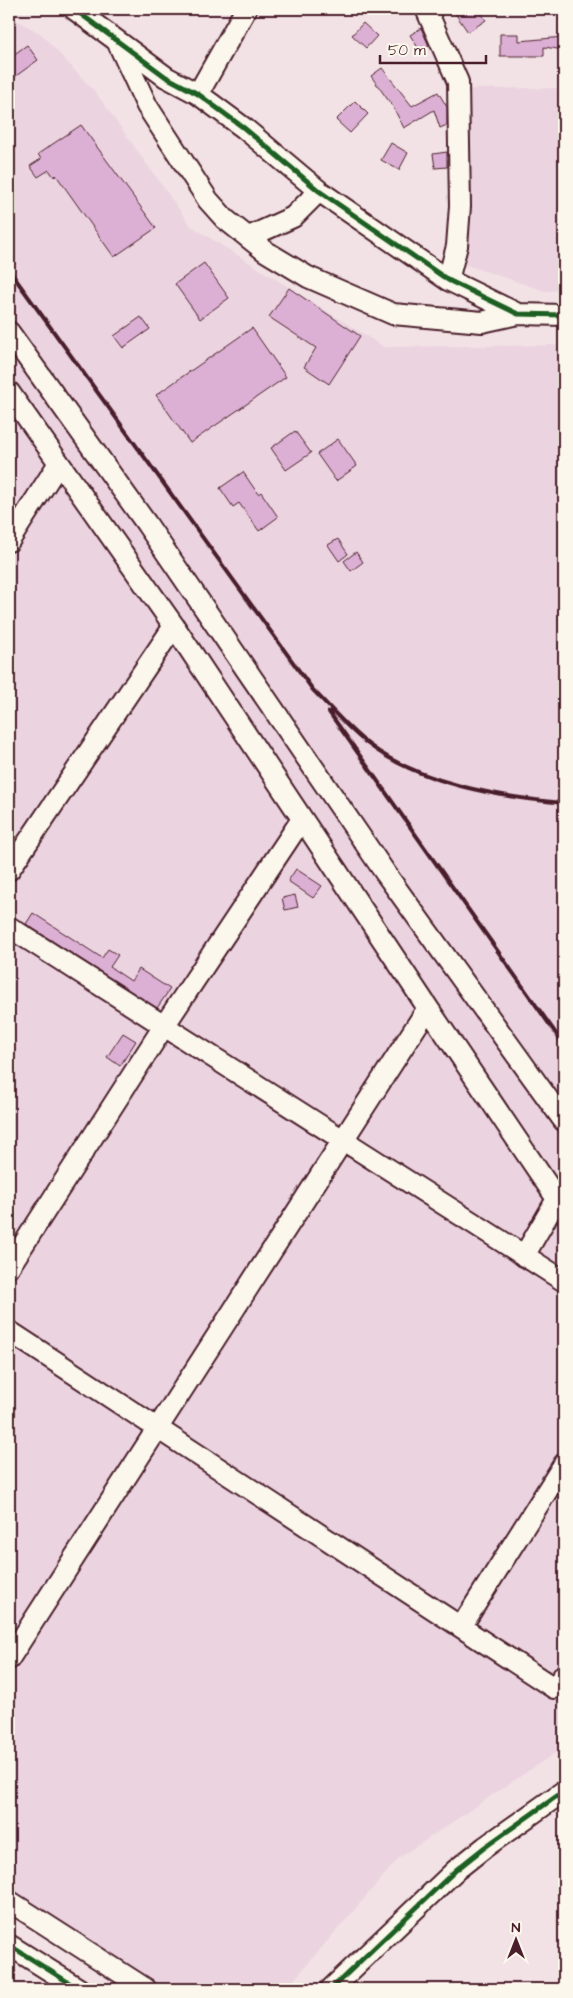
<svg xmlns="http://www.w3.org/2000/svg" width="573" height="1998" viewBox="0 0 573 1998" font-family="'Architects Daughter',sans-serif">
  <rect width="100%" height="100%" fill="#f2e2e5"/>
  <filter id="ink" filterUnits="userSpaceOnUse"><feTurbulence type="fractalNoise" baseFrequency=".02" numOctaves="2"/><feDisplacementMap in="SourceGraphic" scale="10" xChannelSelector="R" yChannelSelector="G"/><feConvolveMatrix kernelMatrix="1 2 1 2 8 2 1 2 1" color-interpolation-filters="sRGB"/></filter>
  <g filter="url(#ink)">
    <path fill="#ebd3e0" d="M9,16L40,33L96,93L191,226L384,347L564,345V1747L399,1858L286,1989H124L9,1914Z
      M564,88V290L545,291L466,265L461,89Z"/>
    <path fill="#dcb0d4" stroke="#4a1f2b" d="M452,9H478L486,20L468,32Z
      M363,23L377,36L366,48L352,35Z
      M421,28L429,46L420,51L410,35Z
      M500,34H519V41L564,37V50L544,47V56H500Z
      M27,45L38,60L9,81V58Z
      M382,68L412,106L438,92L447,107V125L440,128L434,110L404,128L393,107L371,76Z
      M355,101L368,114L350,133L336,120Z
      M81,125L156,228L114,257L56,175L54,177L49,170L38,177L30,166L41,159L38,154Z
      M391,143L408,153L399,170L381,160Z
      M447,152V167L435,168L433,154Z
      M204,263L229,298L200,319L175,284Z
      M289,288L360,336L329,384L304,367L316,348L269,317Z
      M141,317L150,329L123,348L114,336Z
      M252,328L286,377L190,443L156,395Z
      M295,431L311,453L286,470L271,448Z
      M338,439L357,466L336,481L317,454Z
      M243,472L258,494L261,492L278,517L259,531L239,503L233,507L220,488Z
      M338,539L348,554L339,561L328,545Z
      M356,552L363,562L351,571L344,561Z
      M296,869L322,886L313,898L288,881Z
      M295,895L298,907L285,910L282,898Z
      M33,913L102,958L108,949L118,955L110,967L131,981L139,969L170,989L157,1008L26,924Z
      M123,1033L136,1041L120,1066L107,1057Z"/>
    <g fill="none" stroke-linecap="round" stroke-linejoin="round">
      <defs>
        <path id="minor" d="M74,9L166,77L198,94L244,128L319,191L448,280L518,314
          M426,9L458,82L460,206L457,246L448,280
          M118,43L147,106L208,200L225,219L265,251L308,277L393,314L482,322L518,314L564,315
          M198,94L246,9
          M249,237L293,217L319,191
          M9,332L146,523L386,874L564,1121
          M9,392L174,626L428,1008L9,1659
          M9,541L59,463
          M9,870L174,626
          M9,927L564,1281
          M428,1008L557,1199L524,1256
          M9,1267L164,1026L302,819
          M9,1331L554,1688L564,1675
          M461,1627L564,1464
          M9,1901L146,1989
          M9,1945L79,1989
          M331,1989L456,1870L485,1847L564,1791"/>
      </defs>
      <use href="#minor" stroke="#4a1f2b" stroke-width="24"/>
      <use href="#minor" stroke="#fbf7ec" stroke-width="20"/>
      <path stroke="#4a1f2b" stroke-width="4" d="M9,270L313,690C331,708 348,729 368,744C420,784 500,797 564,803
        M329,712L564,1045"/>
      <defs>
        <path id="cycleway" d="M74,9L166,77L198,94L244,128L319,191L448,280L518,314L564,315
          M9,1945L79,1989
          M331,1989L456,1870L485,1847L564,1791"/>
      </defs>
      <use href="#cycleway" stroke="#fbf7ec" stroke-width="8"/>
      <use href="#cycleway" stroke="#1b5e20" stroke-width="5"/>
    </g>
  </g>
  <rect width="573" height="1998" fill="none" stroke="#fbf7ec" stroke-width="30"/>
  <rect x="15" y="15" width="543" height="1968" fill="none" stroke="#4a1f2b" stroke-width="2" filter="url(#ink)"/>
  <g transform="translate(516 1940)" stroke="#fbf7ec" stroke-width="4" paint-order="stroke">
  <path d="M0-4L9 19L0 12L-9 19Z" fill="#4a1f2b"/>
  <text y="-8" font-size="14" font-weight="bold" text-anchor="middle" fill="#4a1f2b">N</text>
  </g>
  <path d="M380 55v8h106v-8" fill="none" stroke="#4a1f2b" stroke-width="2.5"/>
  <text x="388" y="55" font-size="15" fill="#4a1f2b" stroke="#fbf7ec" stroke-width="4" paint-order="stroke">50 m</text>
</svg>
